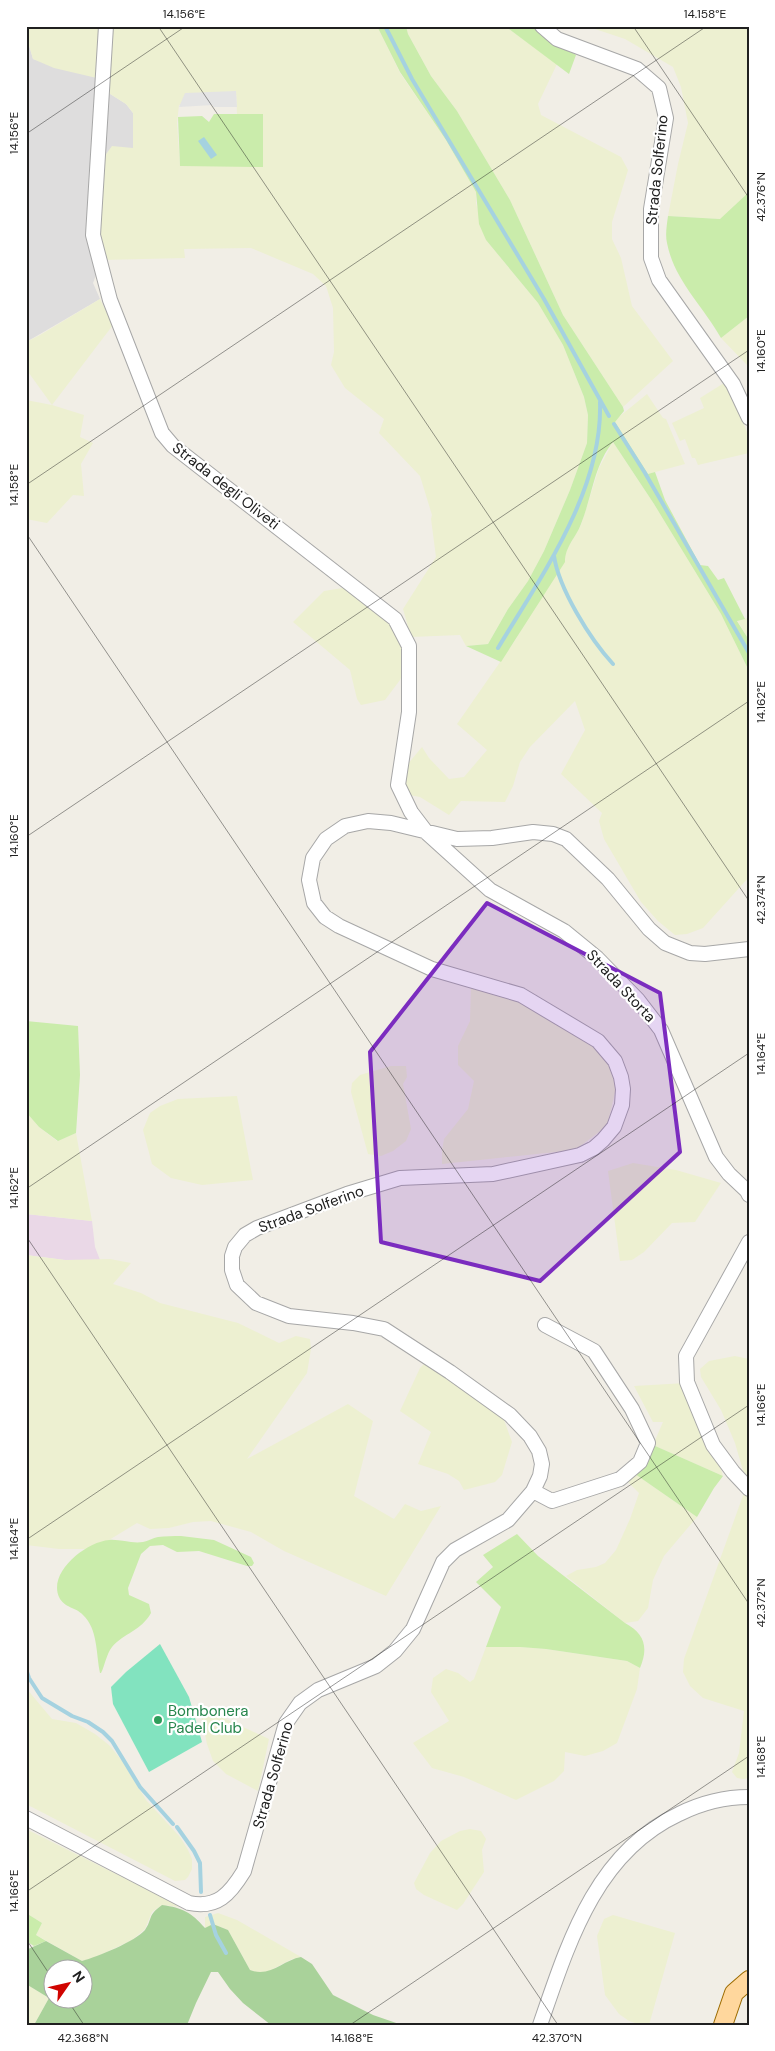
<svg xmlns="http://www.w3.org/2000/svg" width="775" height="2051" viewBox="0 0 775 2051" font-family="'DM Sans',sans-serif">
  <rect width="100%" height="100%" fill="#f1eee6"/>
  <path fill="#dedddd" d="M26,35L33,59L108,81L107,92L126,104L133,113V148L102,260L93,283L100,299L28,341L26,338Z"/>
  <path fill="#ead8e7" d="M26,1214L92,1221L95,1247L100,1260H65L26,1255Z"/>
  <path fill="#edf0d1" fill-rule="evenodd" d="M26,26H106L101,79L54,68L33,59L26,35Z
    M111,26H377L400,73L446,140L476,192V203L486,240L538,303L563,345L584,397L588,415L587,443L570,490L544,551L528,581L508,609L488,644L466,646L460,635L411,637L403,609L436,557L431,519L432,515L420,476L379,433L384,419L345,388L331,365L334,352L333,308L326,286L313,274L251,248L184,249L185,258L102,260L101,252V161L112,146L133,148V113L126,104L107,92ZM236,91L237,114H263L180,166L177,123L179,105Z
    M406,26H505L557,64L538,104L541,115L621,157L628,170L612,222V239L621,258L632,306L673,361L623,407L563,315L510,200L457,111L431,76L408,34Z
    M586,26H749V192L721,219L668,216L678,164L688,123L681,87L673,67L625,39Z
    M100,299L113,325L52,405L84,415L80,437L93,443L81,464L84,496L73,495L47,523L26,519V400L52,405L26,369V338L28,341L40,335Z
    M749,316V370L747,365L721,338Z
    M724,383L734,400L749,437V453L698,465L695,458H692L685,439L680,441L672,423L704,408L700,398Z
    M647,394L663,418L666,419L685,464L648,474L614,421Z
    M613,442L654,504L721,614L749,671V877L703,928L687,934L675,935L658,921L641,902L604,839L599,821L602,813L561,774L585,730L575,701L530,747L520,762L513,786L505,802L461,801L449,815L420,797L409,795L402,783L407,765L422,747L429,758L449,779L464,777L487,750L457,724L516,639L581,525L599,468Z
    M349,587L393,621L405,646L406,667L400,680L385,700L361,705L357,699L350,670L293,622L324,591Z
    M749,618V640L737,620Z
    M471,986L518,1001L568,1027L603,1052L613,1072L616,1088L607,1126L575,1150L442,1164V1151L444,1139L468,1109L474,1081L458,1065V1046L470,1021Z
    M391,1066H406L407,1077L403,1084L411,1129L406,1141L393,1151L381,1156L368,1154L351,1092L352,1083L360,1075Z
    M237,1096L253,1180L202,1185L171,1178L152,1164L143,1130L150,1113L160,1106L178,1099Z
    M26,1112L39,1127L57,1141L76,1133L92,1221L26,1214Z
    M633,1163L676,1170L721,1183L695,1222L672,1223L644,1252L632,1260L620,1261L608,1171Z
    M26,1255L65,1260L110,1259L131,1263L113,1284L141,1293L160,1303L238,1323L279,1343L296,1336L310,1339L311,1349L307,1373L247,1459L348,1404L373,1421L354,1496L394,1519L405,1504L421,1511L441,1506L386,1596L284,1551L251,1532L211,1521L193,1522L169,1528L150,1529L137,1523L109,1540L86,1549H59L26,1545Z
    M735,1356L749,1359V1477L744,1474L735,1443L721,1410L701,1377L700,1369L709,1361Z
    M425,1363L495,1410L504,1420L512,1442L502,1475L495,1482L464,1490L459,1481L448,1474L418,1464L431,1432L400,1411L420,1368Z
    M686,1383L716,1452L723,1476L653,1445L663,1422H653L634,1386Z
    M635,1474L697,1517L664,1556L653,1580L648,1608L638,1621L625,1623L566,1576L577,1570L596,1567L605,1563L616,1550L630,1519L639,1493L628,1482Z
    M745,1490L749,1492V1778L743,1779L737,1778L732,1772L739,1753L744,1711L703,1698L690,1686L683,1672L684,1659Z
    M486,1647H520L546,1649L627,1661L640,1668L637,1689L617,1743L603,1751L585,1756L565,1752L564,1771L554,1781L516,1800L464,1777L432,1768L413,1743L449,1721L431,1692L433,1678L446,1669L458,1673L470,1682L474,1679Z
    M26,1688L52,1719L76,1723L95,1734L109,1745L123,1762L146,1800L180,1837L188,1850L192,1859V1869L188,1877L185,1880L175,1881L26,1804Z
    M217,1715L269,1739L258,1791L226,1774L213,1761L207,1744L201,1716Z
    M26,1829L134,1883L180,1907L162,1905L152,1912L145,1929L132,1940L96,1957L82,1961L36,1935L42,1923L26,1913Z
    M470,1829L481,1831L486,1839L482,1850L484,1872L463,1904L457,1910L424,1895L416,1889L414,1883L430,1853L441,1841L460,1831Z
    M218,1913L237,1920L301,1957L292,1959L267,1972L257,1973L250,1970L228,1930L213,1924L205,1929V1917Z
    M613,1915L675,1933L649,2025H641L629,2021L619,2014L605,1995L597,1936L604,1919Z
    M26,1984L49,1998L34,2025H26Z"/>
  <path fill="#caecab" d="M377,26H406L408,34L431,76L457,111L510,200L563,315L623,407L624,411L615,422L648,474L655,472L665,500L700,565L708,566L718,580L724,578L745,619L737,621L749,640V671L721,614L654,504L613,442C594,465 592,497 581,524C576,538 565,546 565,562L501,662L466,646L488,644L508,609L528,581L544,551L570,490L587,443L588,415L584,397L563,345L538,303L486,240L479,224L476,192L446,140L400,72Z
    M505,26H531L576,55L569,74Z
    M214,114H263V167L180,166L178,117L202,116L209,122Z
    M749,192V316L721,338C703,306 674,280 667,243C665,235 667,224 668,216L720,219Z
    M26,1021L78,1026L80,1075L76,1133L58,1141L39,1127L26,1112Z
    M653,1445L723,1476L714,1488L697,1517L635,1474Z
    M517,1534L538,1556L625,1623C644,1633 649,1647 640,1668L627,1661L546,1649L520,1647H486L501,1607L476,1582L493,1567L483,1555Z
    M181,1536L214,1540L251,1557L254,1563L252,1566H247L199,1551L177,1552L163,1545L150,1546L141,1554L128,1588L129,1595L149,1604L151,1613C141,1631 124,1633 112,1647C106,1655 105,1665 101,1673H100C96,1654 98,1629 83,1615C76,1607 64,1608 59,1597C48,1572 86,1542 109,1540C120,1539 132,1544 143,1542C148,1541 153,1538 158,1537C165,1536 174,1536 181,1536Z
    M26,1913L42,1923L36,1935L46,1941L34,1946L26,1941Z"/>
  <path fill="#a9d29a" fill-rule="evenodd" d="M162,1905C183,1908 191,1912 205,1928L213,1924L228,1930L250,1970C270,1978 283,1960 301,1957L312,1964L333,1995L373,2015L402,2025H271L243,2003L230,1989L218,1972H211L196,2003L187,2025H34L49,1998L26,1984V1950L46,1941L82,1961C97,1957 136,1941 145,1930C153,1918 147,1916 162,1905ZM52,1968H82V1998H52Z"/>
  <path fill="#82e3bf" d="M160,1644L189,1697L202,1742L149,1772L113,1704L111,1687L126,1672Z"/>
  <path fill="#e4e4e4" d="M236,91L237,107H213V105L179,107L185,93Z"/>
  <path fill="#a5d2e0" d="M204,137L217,155L211,159L198,141Z"/>
  <g fill="none" stroke-linecap="round" stroke-linejoin="round">
    <path stroke="#a5d2e0" stroke-width="4" d="M385,26L412,79L544,299L609,416
      M614,424L645,473L749,653
      M554,556C559,589 590,639 613,664
      M498,648C542,575 603,490 600,402
      M26,1669L29,1678L42,1698L72,1716L88,1722L103,1732L112,1741L140,1787L173,1824
      M177,1827L194,1851L200,1863L201,1892
      M210,1915L216,1935L226,1953"/>
    <defs>
      <path id="minor" d="M106,26L93,235L110,300L162,433L173,446L395,619L409,646V712L398,785L411,812L427,833L490,890L564,931L597,958L638,1000L661,1030L716,1157L729,1174L747,1191L749,1195
        M542,26L557,39L637,69L659,88L666,118L651,209V258L659,280L733,384L749,418
        M749,1242L686,1356L687,1382L713,1445L733,1472L749,1489
        M533,1491L552,1501L620,1479L640,1462L648,1443L632,1409L594,1351L545,1325
        M26,1818L189,1903C217,1909 230,1894 244,1871L286,1723L300,1703L318,1690L376,1666L395,1651L413,1629L443,1562L455,1550L508,1520L533,1491L540,1476L542,1464L539,1451L530,1436L510,1415L450,1372L384,1329L353,1323L289,1316L256,1303L237,1285L232,1270V1256L235,1247L245,1235L257,1228L347,1194L400,1178L493,1174L580,1155L594,1148L603,1140L614,1127L622,1105L623,1089L621,1077L615,1061L598,1041L521,995L432,969L339,926L325,917L314,903L309,880L313,858L326,839L345,826L368,821L391,823L457,839L492,838L533,832L553,834L566,839L608,879L649,929L665,943L690,953L705,954L749,949
        M540,2025C568,1944 595,1853 679,1814C701,1803 724,1797 749,1797"/>
      <path id="major" d="M723,2025L734,1993L749,1980"/>
    </defs>
    <use href="#minor" stroke="#a7a7a7" stroke-width="16"/>
    <use href="#major" stroke="#9c6b00" stroke-width="20"/>
    <use href="#minor" stroke="#fff" stroke-width="14"/>
    <use href="#major" stroke="#ffd79d" stroke-width="18"/>
  </g>
  <path fill="#7b2cbf" fill-opacity="0.2" stroke="#7b2cbf" stroke-width="4" stroke-linejoin="round" d="M487,903L660,993L680,1152L540,1281L381,1242L370,1052Z"/>
  <path fill="none" stroke="#202020" stroke-width="1" stroke-opacity="0.45" d="M158,26L749,901M633,26L749,198M26,134L186,26M26,485L707,26M26,533L749,1604M26,837L749,350M26,1189L749,701M26,1236L558,2025M26,1540L749,1053M26,1892L749,1405M26,1939L52,1978M66,1998L84,2025M350,2025L749,1756"/>
  <circle fill="#2e9e5b" stroke="#fff" stroke-width="2" cx="158" cy="1720" r="5"/>
  <g text-anchor="middle" dominant-baseline="central" stroke-width="4.5" stroke-linejoin="round" paint-order="stroke">
    <g font-size="15" fill="#202020" stroke="#fff">
      <text transform="translate(657 170) rotate(-84)">Strada Solferino</text>
      <text transform="translate(226 486) rotate(38)">Strada degli Oliveti</text>
      <text transform="translate(621 986) rotate(47)">Strada Storta</text>
      <text transform="translate(311 1209) rotate(-20)">Strada Solferino</text>
      <text transform="translate(273 1775) rotate(-74)">Strada Solferino</text>
    </g>
    <g font-size="15" fill="#27864d" stroke="#fff" text-anchor="start">
      <text x="168" y="1711">Bombonera<tspan x="168" dy="17">Padel Club</tspan></text>
    </g>
  </g>
  <rect width="775" height="2051" fill="none" stroke="#ffffff" stroke-width="55"/>
  <g transform="translate(68 1984) rotate(56)"><circle r="24" fill="#ffffff" stroke="#a6a6a6"/>
  <path d="M0-4L9 19L0 12L-9 19Z" fill="#d00400"/>
  <text y="-8" font-size="14" font-weight="bold" text-anchor="middle" fill="#202020">N</text>
  </g>
  <rect x="28" y="28" width="720" height="1996" fill="none" stroke="#202020" stroke-width="2"/>
  <g font-size="12" text-anchor="middle" fill="#202020">
    <text x="184" y="18">14.156°E</text>
    <text x="705" y="18">14.158°E</text>
    <text transform="translate(14 133) rotate(-90)" y="4">14.156°E</text>
    <text transform="translate(761 197) rotate(-90)" y="4">42.376°N</text>
    <text transform="translate(761 351) rotate(-90)" y="4">14.160°E</text>
    <text transform="translate(14 485) rotate(-90)" y="4">14.158°E</text>
    <text transform="translate(761 702) rotate(-90)" y="4">14.162°E</text>
    <text transform="translate(14 836) rotate(-90)" y="4">14.160°E</text>
    <text transform="translate(761 900) rotate(-90)" y="4">42.374°N</text>
    <text transform="translate(761 1054) rotate(-90)" y="4">14.164°E</text>
    <text transform="translate(14 1188) rotate(-90)" y="4">14.162°E</text>
    <text transform="translate(761 1405) rotate(-90)" y="4">14.166°E</text>
    <text transform="translate(14 1539) rotate(-90)" y="4">14.164°E</text>
    <text transform="translate(761 1603) rotate(-90)" y="4">42.372°N</text>
    <text transform="translate(761 1757) rotate(-90)" y="4">14.168°E</text>
    <text transform="translate(14 1891) rotate(-90)" y="4">14.166°E</text>
    <text x="83" y="2042">42.368°N</text>
    <text x="352" y="2042">14.168°E</text>
    <text x="557" y="2042">42.370°N</text>
  </g>
</svg>
